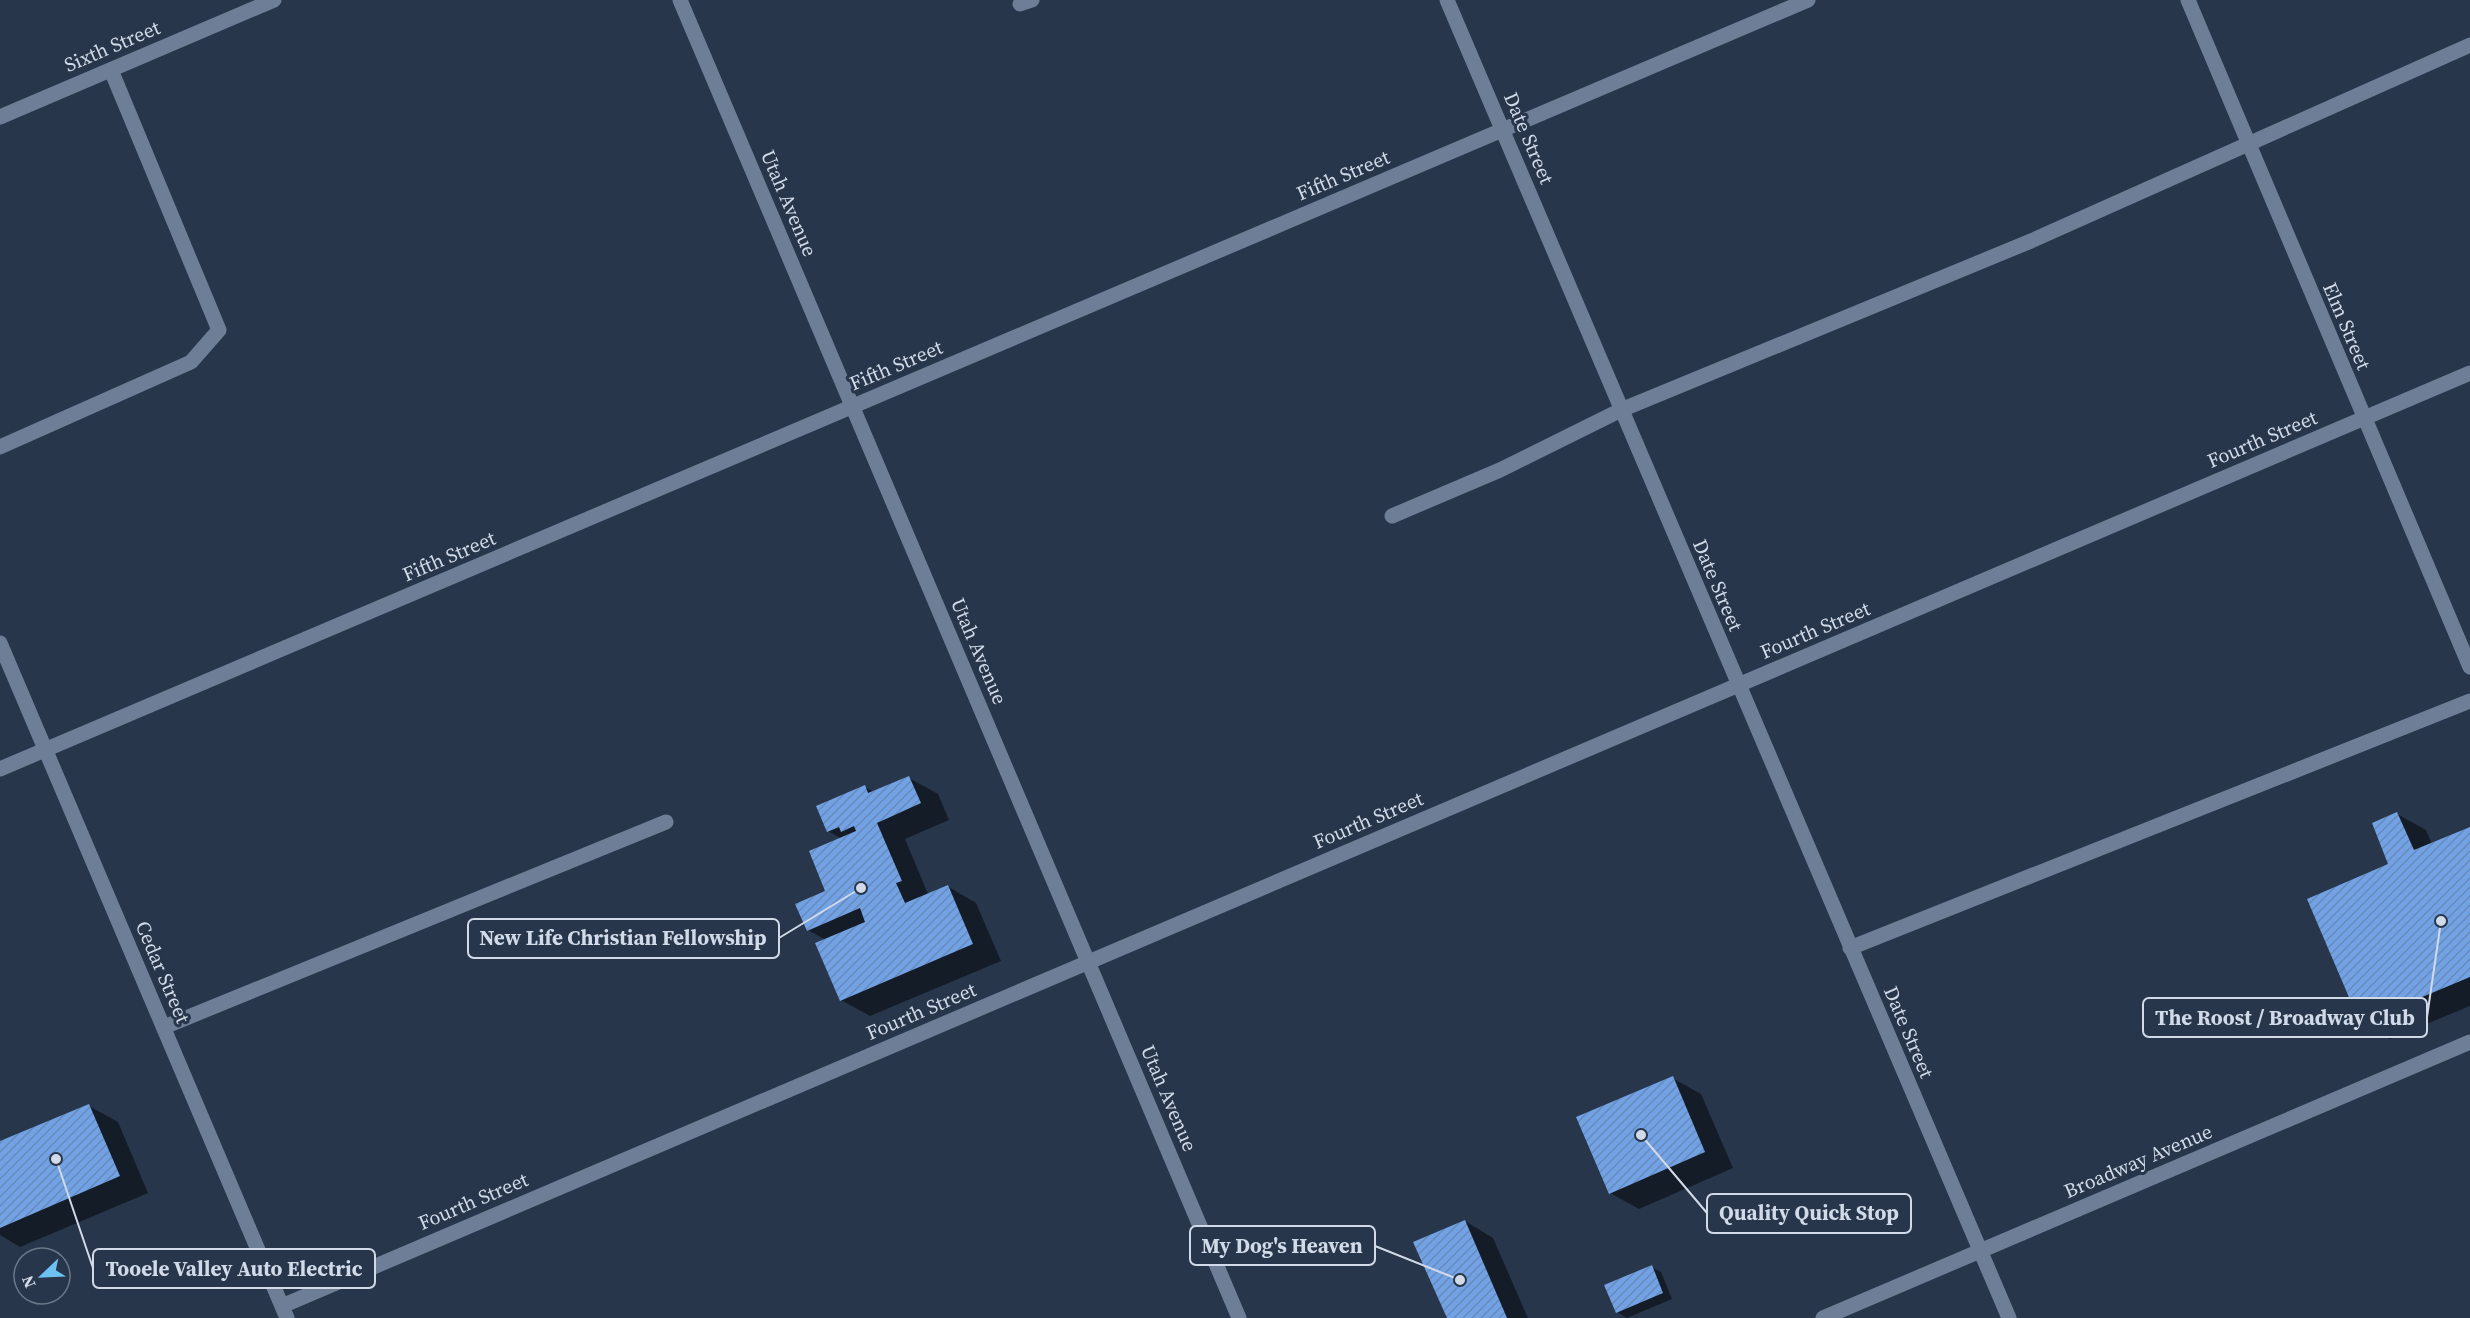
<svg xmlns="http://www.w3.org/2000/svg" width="2470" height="1318" viewBox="0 0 2470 1318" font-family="'Source Serif 4',serif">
  <defs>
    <pattern id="building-hatch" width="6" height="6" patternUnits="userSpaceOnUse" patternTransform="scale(1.5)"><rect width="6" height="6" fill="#73a2e4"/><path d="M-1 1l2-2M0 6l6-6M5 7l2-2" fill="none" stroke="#668abc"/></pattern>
  </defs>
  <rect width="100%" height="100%" fill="#27364a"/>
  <path fill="#0007" d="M909,778L938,794L949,820L905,839L928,894L947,886L976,903L1001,961L870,1016L841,1000L826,940L808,930L827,892L842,839L828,831L865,787L874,792Z
    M2397,814L2426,830L2432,844L2470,829V1006L2390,1039L2361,1022Z
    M1672,1078L1701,1094L1733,1168L1639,1209L1610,1193Z
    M89,1106L118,1122L148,1193L20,1247L0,1235V1142Z
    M1465,1221L1493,1238L1528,1318H1448Z
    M1651,1267L1661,1272L1672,1299L1627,1318L1617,1312L1606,1286Z"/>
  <path fill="url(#building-hatch)" d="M909,776L921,803L877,823L902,881L896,883L905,903L948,885L973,944L840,1001L815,943L865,922L860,908L807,931L795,904L825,891L809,851L856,831L854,826L841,832L839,827L827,832L816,806L865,785L868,793Z
    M2397,812L2414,850L2470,827V977L2360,1023L2307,899L2388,864L2372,823Z
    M1673,1076L1705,1152L1609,1194L1576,1117Z
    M89,1104L120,1176L0,1228V1141Z
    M1465,1220L1507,1318H1447L1413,1242Z
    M1652,1265L1663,1293L1616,1313L1604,1285Z"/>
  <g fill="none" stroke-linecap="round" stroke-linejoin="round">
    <path stroke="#6d7e96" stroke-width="15" d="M1020,4L1032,0
      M0,447L191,362L219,330L111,70
      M1392,516L1500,470L1621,410L2031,241L2470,45
      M1850,948L2470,701
      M164,1027L666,822"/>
    <path stroke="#6d7e96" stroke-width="15" d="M680,0L1239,1318
      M1447,0L2009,1318
      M2188,0L2470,667
      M0,117L274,0
      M0,643L287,1318
      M0,769L1808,0
      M282,1306L2470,373
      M1823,1318L2470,1042"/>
  </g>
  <g text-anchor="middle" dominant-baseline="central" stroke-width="6" stroke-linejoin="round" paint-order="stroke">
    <g font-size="20" fill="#d1dae8" stroke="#27364a">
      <text transform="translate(112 46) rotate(-23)">Sixth Street</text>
      <text transform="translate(1529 138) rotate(67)">Date Street</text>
      <text transform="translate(1343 175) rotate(-23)">Fifth Street</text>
      <text transform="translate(789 203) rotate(67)">Utah Avenue</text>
      <text transform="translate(2347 326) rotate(67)">Elm Street</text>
      <text transform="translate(896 365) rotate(-23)">Fifth Street</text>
      <text transform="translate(2262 439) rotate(-23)">Fourth Street</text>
      <text transform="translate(449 556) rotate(-23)">Fifth Street</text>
      <text transform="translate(1718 585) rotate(67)">Date Street</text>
      <text transform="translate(1815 630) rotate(-23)">Fourth Street</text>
      <text transform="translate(979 651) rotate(67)">Utah Avenue</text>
      <text transform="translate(1368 820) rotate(-23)">Fourth Street</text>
      <text transform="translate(163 972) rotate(67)">Cedar Street</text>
      <text transform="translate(921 1011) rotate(-23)">Fourth Street</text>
      <text transform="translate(1909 1032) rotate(67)">Date Street</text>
      <text transform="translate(1169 1098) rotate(67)">Utah Avenue</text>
      <text transform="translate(2138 1161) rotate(-23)">Broadway Avenue</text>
      <text transform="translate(473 1201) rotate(-23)">Fourth Street</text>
    </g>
  </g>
  <path fill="none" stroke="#d1dae8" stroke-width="2" d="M861 888L779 938M2441 921L2427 1017M1641 1135L1707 1213M1460 1280L1375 1246M56 1159L93 1268"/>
  <g fill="#d1dae8" stroke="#27364a" stroke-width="2">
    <circle cx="861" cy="888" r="6"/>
    <circle cx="2441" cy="921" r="6"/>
    <circle cx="1641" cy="1135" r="6"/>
    <circle cx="1460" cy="1280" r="6"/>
    <circle cx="56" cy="1159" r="6"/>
  </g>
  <g fill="#27364a" stroke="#d1dae8" stroke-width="2">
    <rect x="468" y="919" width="311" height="39" rx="6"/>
    <rect x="2143" y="998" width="284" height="39" rx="6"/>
    <rect x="1707" y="1194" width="204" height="39" rx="6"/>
    <rect x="1190" y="1226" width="185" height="39" rx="6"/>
    <rect x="93" y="1249" width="282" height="39" rx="6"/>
  </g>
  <g font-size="21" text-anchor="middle" font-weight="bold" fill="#d1dae8">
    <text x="623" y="945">New Life Christian Fellowship</text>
    <text x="2285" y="1025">The Roost / Broadway Club</text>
    <text x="1809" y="1220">Quality Quick Stop</text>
    <text x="1282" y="1253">My Dog's Heaven</text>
    <text x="234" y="1276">Tooele Valley Auto Electric</text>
  </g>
  <g transform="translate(42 1276) rotate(247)"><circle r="28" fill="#27364a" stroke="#6b7889" stroke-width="1.5"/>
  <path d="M0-4.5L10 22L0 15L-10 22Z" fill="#6ec2f3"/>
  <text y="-9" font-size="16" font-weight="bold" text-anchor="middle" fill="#d1dae8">N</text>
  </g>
</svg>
